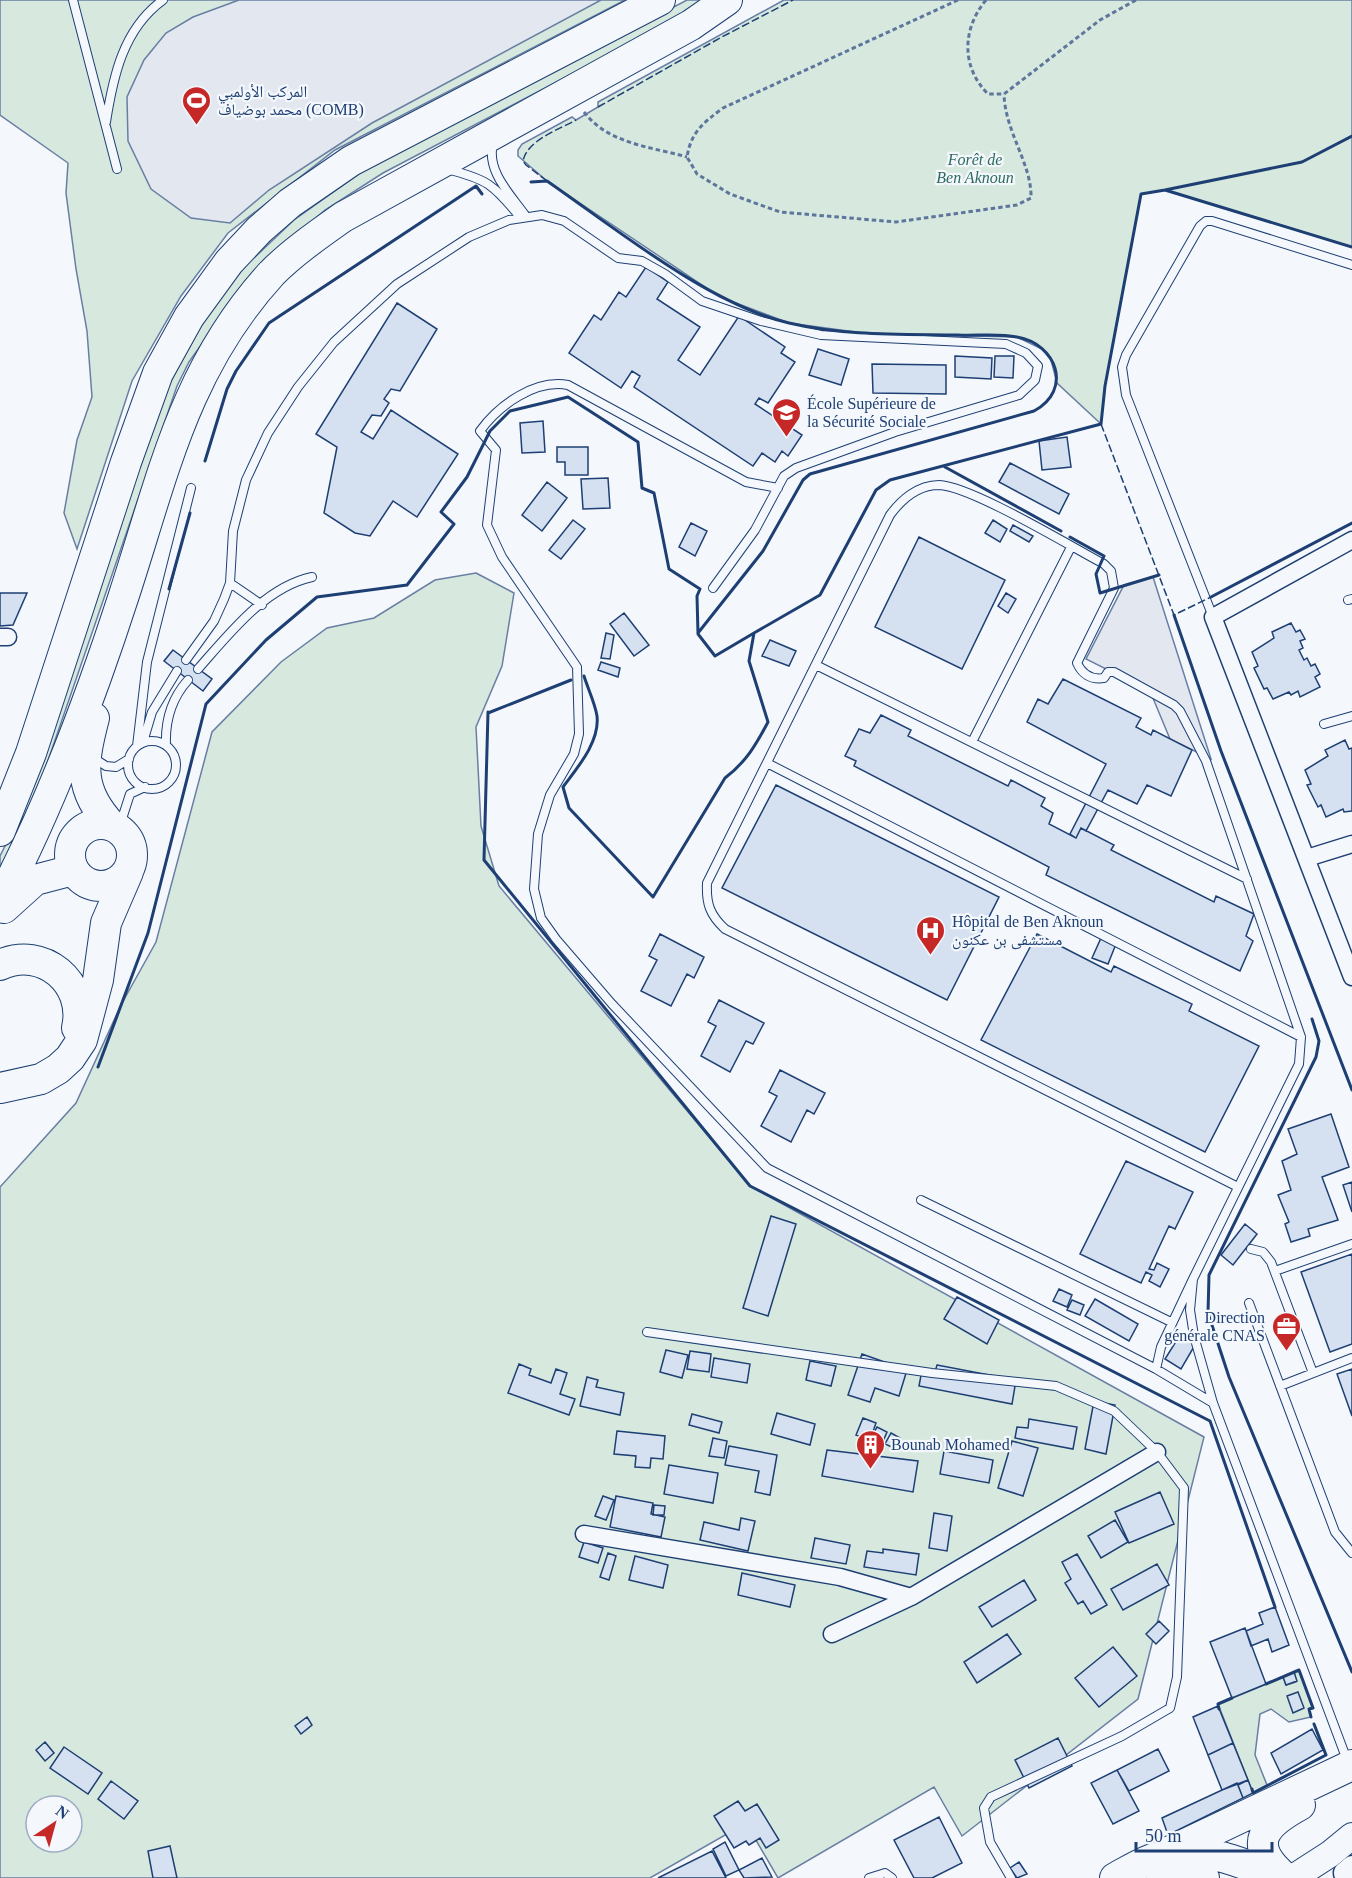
<svg xmlns="http://www.w3.org/2000/svg" width="1352" height="1878" viewBox="0 0 1352 1878" font-family="'Times New Roman','Noto Naskh Arabic',serif">
  <rect width="100%" height="100%" fill="#f4f7fb"/>
  <path fill="#d7e8df" stroke="#687fa3" stroke-width="1.5" fill-rule="evenodd" d="M0,0H625L335,150L228,233L181,296L132,381L77,549L64,513L77,440L92,397L87,331L76,269L66,193L68,163L0,115Z
    M687,0H713L383,173L325,210L253,272L189,362L177,386L41,781L0,871V856L11,834L164,394L204,321L236,275L294,220L366,169Z
    M784,0H1352V247L1165,190L1141,194L1105,386L1101,424L1057,383L1051,360L1042,349L1017,337L870,334L789,323L720,297L547,181L518,156V150L522,144L572,117L576,120L598,107V102Z
    M476,573L514,593L502,666L476,727L481,826L499,886L750,1186L1204,1437L1138,1699L962,1836L934,1787L778,1878L746,1823L650,1878H0V1187L76,1103L121,1005L156,942L212,732L281,662L327,628L374,618L435,580ZM36,1806H72V1842H36Z
    M1299,1670L1313,1708L1309,1710L1311,1717L1289,1722L1271,1709L1260,1714L1255,1755L1267,1785L1253,1793L1218,1704L1283,1677L1286,1685L1296,1682L1294,1672Z"/>
  <path fill="#e3e8f0" stroke="#687fa3" stroke-width="1.5" d="M239,0H601L372,123L269,190L230,223L191,218L151,189L128,141L127,97L144,60L166,33L193,17Z
    M1153,577L1211,759L1170,739L1150,691L1086,659L1124,585Z"/>
  <path fill="#d5e0f0" stroke="#1d3f73" stroke-width="1.5" d="M646,267L668,282L657,299L700,327L678,360L700,375L739,316L785,347L781,353L795,362L768,403L759,398L755,404L802,435L788,456L782,451L775,462L762,453L753,466L634,387L640,376L632,371L621,388L569,353L594,315L601,320L619,292L626,297Z
    M397,303L437,329L400,391L391,389L384,399L389,403L381,416L372,415L361,432L373,439L391,410L458,454L417,517L393,501L370,536L355,533L324,513L337,447L316,434Z
    M818,349L849,359L841,385L809,375Z
    M955,356L992,358L991,379L955,377Z
    M995,356H1014L1013,378L994,377Z
    M872,364L946,365V394L873,393Z
    M543,421L545,452L522,453L520,423Z
    M1067,437L1071,467L1042,470L1039,441Z
    M557,447H588V475H565V462H557Z
    M1010,463L1069,494L1059,514L999,482Z
    M608,478L610,508L583,509L581,479Z
    M547,482L567,498L542,531L522,515Z
    M573,520L585,529L561,559L549,550Z
    M993,520L1007,529L1000,542L985,533Z
    M691,523L707,531L695,556L679,547Z
    M1013,525L1033,536L1029,542L1010,531Z
    M919,537L1005,580L962,669L875,627Z
    M0,593H27L13,625L0,626Z
    M1006,593L1016,599L1008,613L998,606Z
    M624,613L649,645L634,656L610,624Z
    M1291,623L1296,632L1300,630L1305,639L1300,641L1303,648L1299,650L1304,660L1307,658L1311,666L1315,664L1320,674L1315,677L1320,687L1300,697L1298,691L1291,695L1289,692L1273,699L1267,688L1264,689L1254,668L1258,666L1252,652L1274,638L1272,632Z
    M606,633L614,635L610,659L601,658Z
    M770,640L796,651L789,666L762,656Z
    M173,650L212,679L203,691L164,661Z
    M601,662L620,668L618,677L598,670Z
    M1063,679L1141,718L1136,727L1151,735L1153,730L1192,750L1171,796L1147,785L1137,804L1108,790L1086,831L1081,828L1076,838L1070,834L1106,764L1027,722L1038,699L1048,704Z
    M881,715L911,730L908,736L1008,786L1011,780L1045,798L1041,806L1053,813L1049,824L1076,838L1081,828L1114,845L1111,850L1214,902L1216,896L1254,914L1246,936L1253,941L1240,971L1046,875L1049,867L854,766L856,761L845,756L859,729L870,733Z
    M1345,740L1349,749L1352,748V811L1344,812L1343,809L1326,817L1321,805L1318,807L1307,785L1311,784L1305,770L1328,756L1325,750Z
    M776,785L999,897L947,1000L722,888Z
    M660,934L704,957L694,978L687,974L671,1006L641,991L657,960L649,956Z
    M1037,934L1111,972L1114,966L1192,1004L1189,1011L1259,1046L1205,1152L981,1040Z
    M1101,938L1116,944L1108,964L1092,958Z
    M719,1000L764,1023L753,1044L746,1041L730,1072L701,1056L716,1026L708,1022Z
    M780,1070L825,1093L814,1114L807,1110L791,1142L761,1126L777,1096L769,1092Z
    M1331,1114L1349,1167L1322,1177L1338,1220L1308,1229L1310,1236L1291,1242L1285,1224L1289,1222L1278,1195L1291,1190L1282,1161L1297,1154L1288,1129Z
    M1126,1161L1193,1192L1175,1229L1169,1226L1149,1269L1154,1270L1157,1263L1169,1269L1160,1287L1149,1281L1152,1275L1146,1272L1141,1283L1080,1254Z
    M1352,1182V1212L1343,1185Z
    M771,1216L796,1224L768,1316L743,1308Z
    M1245,1224L1257,1234L1233,1265L1221,1255Z
    M1352,1254V1344L1330,1352L1301,1272Z
    M1059,1289L1072,1295L1067,1307L1053,1301Z
    M957,1297L999,1320L987,1344L944,1319Z
    M1095,1299L1138,1324L1129,1341L1085,1316Z
    M1072,1300L1084,1305L1080,1315L1067,1310Z
    M1180,1335L1195,1345L1181,1369L1165,1359Z
    M666,1350L688,1355L682,1378L660,1372Z
    M690,1351L711,1354L709,1372L687,1369Z
    M862,1354L907,1370L899,1396L875,1388L870,1402L848,1395Z
    M714,1358L750,1364L747,1383L711,1377Z
    M810,1361L836,1366L831,1386L806,1380Z
    M519,1364L531,1369L529,1375L551,1383L556,1369L567,1373L560,1394L575,1399L569,1415L508,1393Z
    M937,1365L1016,1380L1012,1404L919,1386L922,1370L935,1372Z
    M1352,1369V1416L1337,1374Z
    M587,1377L598,1380L596,1387L624,1393L620,1415L580,1406Z
    M1094,1401L1115,1405L1106,1454L1085,1449Z
    M777,1413L815,1424L810,1445L771,1434Z
    M692,1414L722,1422L719,1433L689,1425Z
    M863,1418L876,1423L870,1440L856,1435Z
    M1029,1419L1077,1427L1073,1449L1015,1438L1017,1427L1028,1428Z
    M877,1427L887,1432L881,1446L870,1441Z
    M617,1431L665,1436L663,1459L651,1458L650,1468L635,1467L636,1456L614,1454Z
    M891,1433L900,1438L894,1448L885,1444Z
    M713,1438L727,1441L724,1458L709,1456Z
    M1012,1441L1038,1448L1023,1496L998,1488Z
    M729,1446L777,1455L770,1495L755,1492L759,1471L725,1465Z
    M827,1450L918,1461L913,1492L822,1476Z
    M944,1451L993,1460L989,1483L940,1474Z
    M669,1465L718,1473L713,1503L664,1494Z
    M1160,1492L1174,1524L1129,1543L1115,1512Z
    M603,1496L614,1500L606,1520L595,1516Z
    M616,1496L653,1503L651,1514L665,1517L661,1537L610,1527Z
    M654,1505L665,1506L664,1515H653Z
    M934,1513L952,1516L947,1551L929,1548Z
    M741,1518L755,1521L748,1551L700,1540L704,1522L739,1530Z
    M1115,1520L1128,1542L1101,1558L1088,1536Z
    M815,1538L850,1545L846,1564L811,1558Z
    M584,1542L603,1548L598,1563L579,1557Z
    M883,1549L919,1554L916,1575L864,1567L867,1551L883,1553Z
    M608,1553L616,1556L609,1580L600,1577Z
    M1077,1554L1107,1605L1091,1614L1083,1601L1078,1604L1065,1583L1071,1579L1062,1562Z
    M635,1556L668,1565L663,1588L629,1580Z
    M1157,1564L1169,1585L1123,1610L1111,1589Z
    M742,1573L795,1585L790,1607L738,1595Z
    M1024,1580L1036,1600L992,1627L979,1607Z
    M1275,1607L1289,1645L1272,1652L1268,1639L1251,1646L1246,1631L1263,1624L1259,1613Z
    M1159,1621L1169,1631L1156,1644L1146,1634Z
    M1245,1628L1266,1684L1232,1698L1210,1642Z
    M1007,1634L1021,1654L977,1683L964,1662Z
    M1113,1647L1137,1676L1099,1707L1075,1678Z
    M1294,1672L1297,1681L1286,1685L1283,1677Z
    M1298,1692L1304,1708L1293,1713L1287,1696Z
    M1218,1706L1233,1743L1208,1755L1193,1717Z
    M307,1717L312,1725L301,1734L295,1726Z
    M1312,1729L1323,1750L1281,1774L1271,1753Z
    M1058,1738L1072,1766L1029,1788L1015,1760Z
    M45,1742L54,1753L45,1761L36,1750Z
    M1233,1743L1248,1780L1222,1790L1208,1755Z
    M64,1747L102,1773L88,1794L50,1768Z
    M1158,1749L1169,1771L1129,1791L1117,1770Z
    M1117,1770L1139,1811L1113,1824L1091,1783Z
    M1248,1780L1253,1793L1243,1798L1238,1785Z
    M111,1781L138,1801L124,1819L98,1799Z
    M1237,1783L1243,1798L1168,1835L1162,1818Z
    M738,1801L745,1811L757,1804L779,1840L766,1848L760,1838L749,1845L746,1841L734,1848L714,1816Z
    M939,1817L962,1863L932,1878H914L894,1840Z
    M725,1842L739,1870L726,1876L713,1849Z
    M170,1846L177,1878H153L148,1851Z
    M712,1851L726,1878H658Z
    M762,1858L772,1877L744,1878L739,1870Z
    M1019,1862L1027,1874L1017,1878L1010,1868Z"/>
  <g fill="none" stroke-linecap="round" stroke-linejoin="round">
    <defs>
      <path id="lane" d="M73,0L117,169
        M106,122C113,77 123,29 163,0
        M493,143C486,171 510,194 525,215
        M446,169C487,179 493,184 520,217
        M778,488L746,482L568,385C535,379 499,405 480,431L496,450L487,525L502,557L577,667L579,734L574,754L550,795L538,834L534,889L541,918L556,939L612,1004L767,1168L1156,1369
        M230,583L262,605
        M1348,600L1352,599
        M1213,617L1126,395L1122,367L1126,355L1200,226L1206,221H1212L1352,265
        M186,660L214,621L224,599L230,583L233,531L246,480L268,433L298,387L334,342L397,284L469,237L509,220L542,215L564,221L618,258L642,261L665,274L702,301L761,321L821,335L1006,344L1026,353L1038,366L1035,380L1019,395L895,432L796,468L784,476L755,530L713,588
        M816,665L1247,879
        M198,669C229,634 265,587 312,577
        M1324,724L1352,716
        M128 765a24 24 0 1 1 48 0a24 24 0 1 1-48 0Z
        M143,742L152,712L177,671
        M972,742L1071,547
        M166,745C165,720 171,699 188,680
        M137,746L147,662L191,488
        M92,757L106,766L116,767L129,759
        M767,763L1301,1037
        M120,825L130,794L145,787
        M921,1200L1171,1322
        M1251,1249L1263,1252L1271,1262L1313,1373
        M1275,1271L1352,1244
        M1193,1279L1299,1064L1301,1037L1206,761L1180,711L1174,705L1114,672H1108L1104,678C1091,680 1082,674 1077,663L1114,588L1111,571L1104,564C1070,546 971,486 939,485C918,485 901,500 890,515L707,883C706,904 710,915 725,929L1238,1187
        M1249,1303L1335,1532L1352,1553
        M647,1332L932,1373L1056,1386L1114,1411L1157,1452L1184,1488L1177,1677L1170,1708L1122,1736L991,1797L984,1808L990,1842L1011,1878
        M1280,1386L1352,1358
        M1213,1403L1156,1369L1161,1347L1193,1279L1190,1310L1194,1336L1213,1403L1347,1760
        M869,1878L885,1873L892,1878"/>
      <path id="street" d="M1352,540L1213,617L1352,977
        M0,637H8
        M1307,858L1352,844
        M584,1534L840,1577L911,1597
        M832,1634L911,1597L1157,1452"/>
      <path id="secondary" d="M1345,1873L1352,1867"/>
      <path id="primary" d="M1299,1874L1330,1854L1352,1836"/>
      <path id="highway" d="M94,718C82,764 78,790 112,826
        M70 855a31 31 0 1 1 62 0a31 31 0 1 1-62 0Z
        M0,831L31,753L126,462L158,373L189,317L229,262L259,230L290,203L351,161L660,0
        M0,901C50,806 91,697 124,595C163,476 184,369 272,273C293,252 319,234 343,217L691,25L727,0
        M4,908L35,880L73,870
        M0,965C43,945 87,983 77,1028
        M0,1088L41,1079L58,1069L70,1058L82,1040L98,980L106,923L128,872
        M1162,1855L1352,1765
        M1162,1876L1186,1874L1204,1878
        M1283,1876C1246,1843 1265,1824 1300,1805
        M1115,1878C1130,1870 1145,1860 1161,1856C1201,1843 1242,1864 1280,1877"/>
    </defs>
    <use href="#lane" stroke="#1d3f73" stroke-width="10"/>
    <use href="#street" stroke="#1d3f73" stroke-width="19"/>
    <use href="#secondary" stroke="#1d3f73" stroke-width="25"/>
    <use href="#primary" stroke="#1d3f73" stroke-width="28"/>
    <use href="#highway" stroke="#1d3f73" stroke-width="32"/>
    <path stroke="#5e769c" stroke-width="3" stroke-dasharray="4.5 3" stroke-linecap="butt" d="M958,0L723,108C703,123 691,132 687,157L697,174L730,194L780,212L896,222L1017,205L1031,198C1032,164 1005,132 1004,94
      M986,0C962,29 961,67 988,94H1004L1100,20L1136,0
      M584,112C608,144 652,147 687,157"/>
    <use href="#lane" stroke="#f4f7fb" stroke-width="8"/>
    <use href="#street" stroke="#f4f7fb" stroke-width="16"/>
    <use href="#secondary" stroke="#f4f7fb" stroke-width="22"/>
    <use href="#primary" stroke="#f4f7fb" stroke-width="26"/>
    <use href="#highway" stroke="#f4f7fb" stroke-width="30"/>
    <path stroke="#1d3f73" stroke-width="1.5" stroke-dasharray="8 3" stroke-linecap="butt" d="M598,107L720,38L793,0
      M547,181L526,165L523,161C527,140 560,129 576,120
      M1101,424L1174,615L1211,597"/>
    <path stroke="#1d3f73" stroke-width="3" d="M1352,136L1302,162L1165,190L1352,247
      M531,182L547,181C615,228 710,305 789,323C844,336 902,334 958,335C977,336 998,333 1017,337C1057,344 1073,390 1034,411L810,474L803,480L763,551L698,633
      M205,461L227,389L236,371L269,323L476,186L482,194
      M945,467L1061,531
      M1070,537L1104,556L1096,574L1100,593L1159,575
      M169,589L190,513
      M1211,597L1352,523
      M1174,615L1221,751L1352,1090
      M584,676C588,689 595,703 597,716C600,742 577,768 563,787L569,808L653,897L725,778C746,762 756,745 768,722L749,661L754,633L820,595L876,490L890,480L1101,424L1105,386L1141,194L1165,190
      M488,712L484,860L750,1186L1210,1421L1275,1607
      M488,713L571,680
      M1312,1019L1319,1041L1316,1057L1209,1275L1208,1313L1229,1377L1352,1672
      M98,1067L148,933L206,704L266,640L317,597L407,585L454,524L441,512L467,477L490,431L510,411L568,397L638,442L642,488L654,493L669,569L700,589L697,596L698,634L715,656L754,633
      M1266,1684L1299,1670L1313,1708L1309,1709L1311,1717
      M1219,1709L1218,1704L1232,1698
      M1252,1789L1253,1793L1326,1755L1314,1724"/>
  </g>
  <defs>
    <symbol id="stadium-pin" viewBox="-11 -11 22 30"><path d="M0 17L-7.5 6A9.5 9.5 0 1 1 7.5 6Z" fill="#c62828" stroke="#f4f7fb"/><path d="M0-5a6.5 5 0 1 0 0 10a6.5 5 0 1 0 0-10ZM-3.5-1.8h7v3.6h-7Z" fill="#fff"/></symbol>
    <symbol id="university-pin" viewBox="-11 -11 22 30"><path d="M0 17L-7.5 6A9.5 9.5 0 1 1 7.5 6Z" fill="#c62828" stroke="#f4f7fb"/><path d="M0-5L7-2L0 1L-7-2ZM-4 1L0 2.5L4 1V4Q0 6-4 4Z" fill="#fff"/></symbol>
    <symbol id="hospital-pin" viewBox="-11 -11 22 30"><path d="M0 17L-7.5 6A9.5 9.5 0 1 1 7.5 6Z" fill="#c62828" stroke="#f4f7fb"/><path d="M-5-5h3v3.5h4V-5h3V5h-3V1.5h-4V5h-3Z" fill="#fff"/></symbol>
    <symbol id="office-pin" viewBox="-11 -11 22 30"><path d="M0 17L-7.5 6A9.5 9.5 0 1 1 7.5 6Z" fill="#c62828" stroke="#f4f7fb"/><path d="M-6-3h4V-5.5h4V-3h4V5H-6ZM-1-4.5V-3h2v-1.5ZM-6 0V1H6V0Z" fill="#fff"/></symbol>
    <symbol id="building-pin" viewBox="-11 -11 22 30"><path d="M0 17L-7.5 6A9.5 9.5 0 1 1 7.5 6Z" fill="#c62828" stroke="#f4f7fb"/><path d="M-4-6H4V6H1V3H-1V6H-4ZM-2.5-4.3h1.7v1.8h-1.7ZM.8-4.3h1.7v1.8H.8ZM-2.5-1h1.7V.8h-1.7ZM.8-1h1.7V.8H.8Z" fill="#fff"/></symbol>
  </defs>
  <g fill-rule="evenodd">
    <use href="#stadium-pin" x="180" y="84" width="33" height="45"/>
    <use href="#university-pin" x="770" y="396" width="33" height="45"/>
    <use href="#hospital-pin" x="914" y="914" width="33" height="45"/>
    <use href="#office-pin" x="1270" y="1310" width="33" height="45"/>
    <use href="#building-pin" x="854" y="1428" width="33" height="45"/>
  </g>
  <g text-anchor="middle" dominant-baseline="central" stroke-width="4.5" stroke-linejoin="round" paint-order="stroke">
    <g font-size="16" fill="#1d3f73" stroke="#f4f7fb" text-anchor="start">
      <text x="218" y="91">المركب الأولمبي<tspan x="218" dy="18">محمد بوضياف (COMB)</tspan></text>
      <text x="807" y="403">École Supérieure de<tspan x="807" dy="18">la Sécurité Sociale</tspan></text>
      <text x="952" y="921">Hôpital de Ben Aknoun<tspan x="952" dy="18">مستشفى بن عكنون</tspan></text>
      <text x="1265" y="1317" text-anchor="end">Direction<tspan x="1265" dy="18">générale CNAS</tspan></text>
      <text x="891" y="1444">Bounab Mohamed</text>
    </g>
    <g font-size="16" font-style="italic" fill="#2c6c60" stroke="#f4f7fb">
      <text x="975" y="159">Forêt de<tspan x="975" dy="18">Ben Aknoun</tspan></text>
    </g>
  </g>
  <g transform="translate(54 1824) rotate(36)"><circle r="28" fill="#f4f7fb" stroke="#9eadc5" stroke-width="1.5"/>
  <path d="M0-4.5L10 22L0 15L-10 22Z" fill="#c62828"/>
  <text y="-9" font-size="16" font-weight="bold" text-anchor="middle" fill="#1d3f73">N</text>
  </g>
  <path d="M1136 1842v9h136v-9" fill="none" stroke="#1d3f73" stroke-width="3"/>
  <text x="1145" y="1842" font-size="18" fill="#1d3f73" stroke="#f4f7fb" stroke-width="4.5" paint-order="stroke">50 m</text>
</svg>
